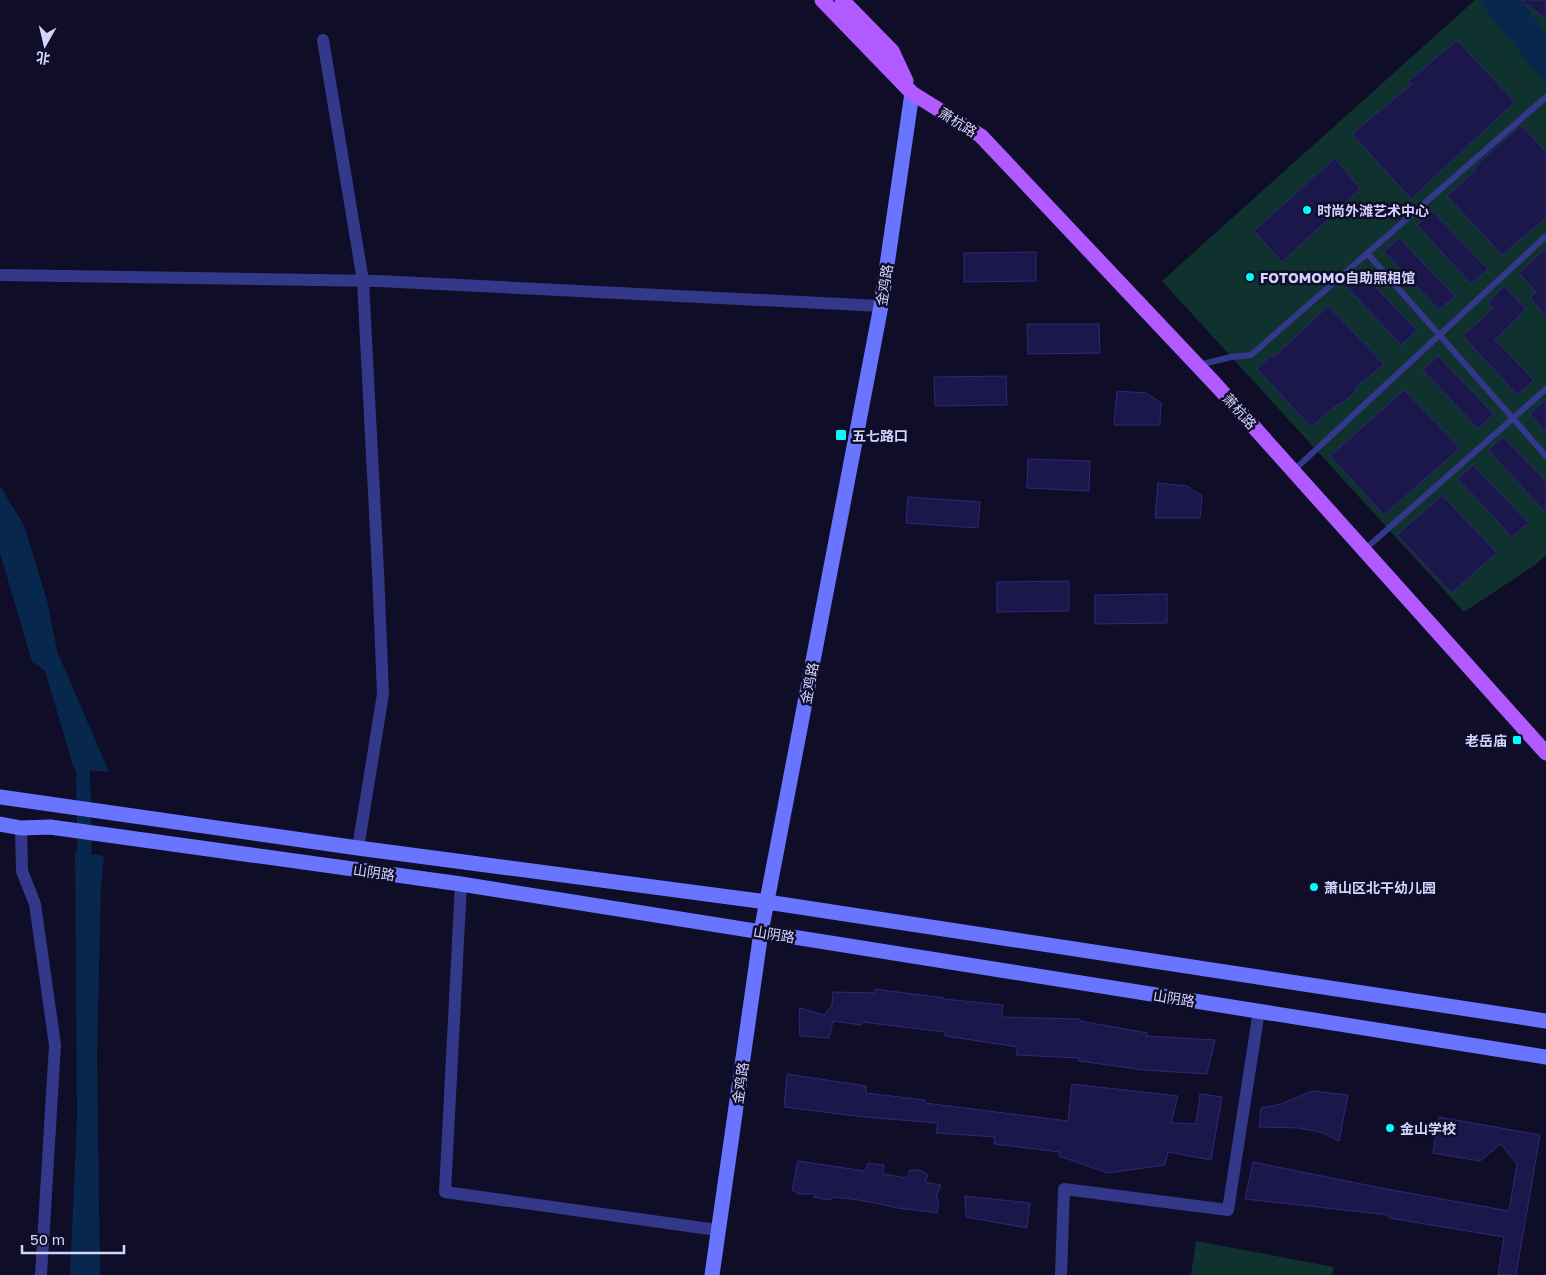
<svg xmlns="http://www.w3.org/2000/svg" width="1546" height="1275" viewBox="0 0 1546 1275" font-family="'Golos Text','Noto Sans SC',sans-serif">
  <rect width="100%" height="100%" fill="#0f0d28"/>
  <path fill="#0f322e" d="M1475,0H1546V555L1535,565L1464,612L1162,281Z
    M1196,1241L1334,1267L1332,1275H1191Z"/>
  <path fill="#07274d" d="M1478,0H1520L1546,33V85Z
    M0,486L24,525L48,604L57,651L109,772L74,769L45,671L32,662L0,553Z
    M75,851L104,856L101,889L97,1055L100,1275H70L77,1119Z"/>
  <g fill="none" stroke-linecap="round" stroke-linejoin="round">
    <path stroke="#07274d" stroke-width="14" d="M78,753L83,771L85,871"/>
  </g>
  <path fill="#1c174b" stroke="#2f2779" d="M1521,0H1546V19Z
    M1457,40L1515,102L1411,199L1352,134L1412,84L1409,81Z
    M1521,125L1546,152V218L1502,255L1447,196L1476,170L1474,167Z
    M1335,158L1360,189L1282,262L1254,231Z
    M1432,211L1488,269L1471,284L1417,225Z
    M1399,238L1455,296L1439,310L1384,251Z
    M1546,248V316L1530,298L1536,292L1519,273Z
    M1036,252V281L964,282V253Z
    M1361,272L1417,330L1401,345L1346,286Z
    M1504,286L1526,309L1495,340L1534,380L1517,395L1463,336L1493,308L1488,302Z
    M1328,306L1384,364L1354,389L1356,391L1339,406L1338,404L1311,427L1257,369L1272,355L1274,357Z
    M1027,324H1099L1100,353L1028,354Z
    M1438,356L1494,414L1478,429L1423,370Z
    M1006,376L1007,405L935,406L934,377Z
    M1404,390L1460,448L1384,515L1330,456Z
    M1117,391L1146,393L1161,403L1160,425H1114Z
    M1546,399V432L1530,414Z
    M1503,437L1546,481V513L1488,450Z
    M1028,459L1090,461L1089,491L1027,488Z
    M1473,465L1529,523L1512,537L1458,479Z
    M1158,483L1187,486L1202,496L1200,518H1155Z
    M1442,495L1497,553L1451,593L1397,535Z
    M908,497L980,502L978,528L906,523Z
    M1069,581V611L997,612V582Z
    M1167,594V623L1095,624V595Z
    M875,989L944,998V999L1003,1005L1002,1017L1080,1019V1021L1147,1033L1146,1036L1215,1040L1207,1074L1144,1070L1079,1061V1058L1016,1055L1018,1047L945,1036V1032L862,1022L861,1025L833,1021L829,1038L800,1036L799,1022L800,1008L824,1015L832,1005L833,992L875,993Z
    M787,1074L866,1086V1093L925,1100V1103L1068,1121L1072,1084L1178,1096L1171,1123L1196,1124L1200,1094L1222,1097L1211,1160L1168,1152L1165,1165L1108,1173L1059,1156L1060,1152L994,1144L995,1137L936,1133L938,1123L864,1117L784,1107Z
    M1312,1091L1348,1095L1339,1141L1323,1133L1300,1128L1259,1127L1261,1108L1281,1104Z
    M1439,1117L1540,1135L1516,1275H1498L1504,1237L1389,1218V1215L1245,1199L1253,1162L1381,1188L1509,1211L1517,1164L1501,1144L1480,1161L1433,1153Z
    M798,1161L865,1171L868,1163L884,1165L883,1174L907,1178L910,1170H920L928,1175L925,1182L941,1185L936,1197L939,1201L937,1213L898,1208L859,1200L834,1197L829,1200L814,1197V1194H798L792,1190Z
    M965,1196L1030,1203L1027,1228L966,1217Z"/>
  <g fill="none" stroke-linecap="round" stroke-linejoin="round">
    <path stroke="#33388b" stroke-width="6" d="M1367,253L1546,456
      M1199,365L1231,357L1251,355L1546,97
      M1293,471L1546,236
      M1364,550L1546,389"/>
    <path stroke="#33388b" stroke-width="12" d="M323,40L363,281L378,571L383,694L358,848
      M0,275L378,281L881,306
      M21,828L22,871L35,904L55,1045L41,1275
      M461,884L445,1192L717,1230
      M1061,1275L1064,1189L1228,1210L1259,1011"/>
    <path stroke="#6a75ff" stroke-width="15" d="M0,797L358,848L767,902L1546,1021
      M0,824L21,828L50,827L461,884L1546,1057
      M712,1275L761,932L881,306L912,93"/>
    <path stroke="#b15aff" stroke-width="15" d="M822,0L912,93L981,136L1217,386L1546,753
      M842,0L892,51L906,81"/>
  </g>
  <g fill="#00fefe" stroke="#0f0d28" stroke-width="2">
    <circle cx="1307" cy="210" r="5"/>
    <circle cx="1250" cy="277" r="5"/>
    <rect x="835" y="429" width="12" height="12" rx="2.5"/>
    <rect x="1512" y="735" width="10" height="10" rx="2.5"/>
    <circle cx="1314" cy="887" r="5"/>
    <circle cx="1390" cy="1128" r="5"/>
  </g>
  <g text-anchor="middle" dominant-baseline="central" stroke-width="5" stroke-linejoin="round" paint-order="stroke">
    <g font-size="14" fill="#d4d3ff" stroke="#0f0d28">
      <text transform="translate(958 122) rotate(32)">萧杭路</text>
      <text transform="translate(884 285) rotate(-81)">金鸡路</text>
      <text transform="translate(1240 411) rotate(48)">萧杭路</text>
      <text transform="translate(809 683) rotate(-79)">金鸡路</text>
      <text transform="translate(374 872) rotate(8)">山阴路</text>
      <text transform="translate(774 934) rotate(9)">山阴路</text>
      <text transform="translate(1174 998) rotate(9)">山阴路</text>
      <text transform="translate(740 1083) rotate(-82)">金鸡路</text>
    </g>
    <g font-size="14" font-weight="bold" fill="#d4d3ff" stroke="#0f0d28" text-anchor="start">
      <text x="1317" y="210">时尚外滩艺术中心</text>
      <text x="1260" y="277">FOTOMOMO自助照相馆</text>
      <text x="852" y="435">五七路口</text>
      <text x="1507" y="740" text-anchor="end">老岳庙</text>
      <text x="1324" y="887">萧山区北干幼儿园</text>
      <text x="1400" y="1128">金山学校</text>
    </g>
  </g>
  <g transform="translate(45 45) rotate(188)" stroke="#0f0d28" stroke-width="4" paint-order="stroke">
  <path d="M0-4L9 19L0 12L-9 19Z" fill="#d4d3ff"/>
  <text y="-8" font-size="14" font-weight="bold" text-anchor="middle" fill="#d4d3ff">北</text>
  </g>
  <path d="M22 1245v8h102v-8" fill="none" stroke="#d4d3ff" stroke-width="2.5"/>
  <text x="30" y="1245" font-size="15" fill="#d4d3ff" stroke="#0f0d28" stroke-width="4" paint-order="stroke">50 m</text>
</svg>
